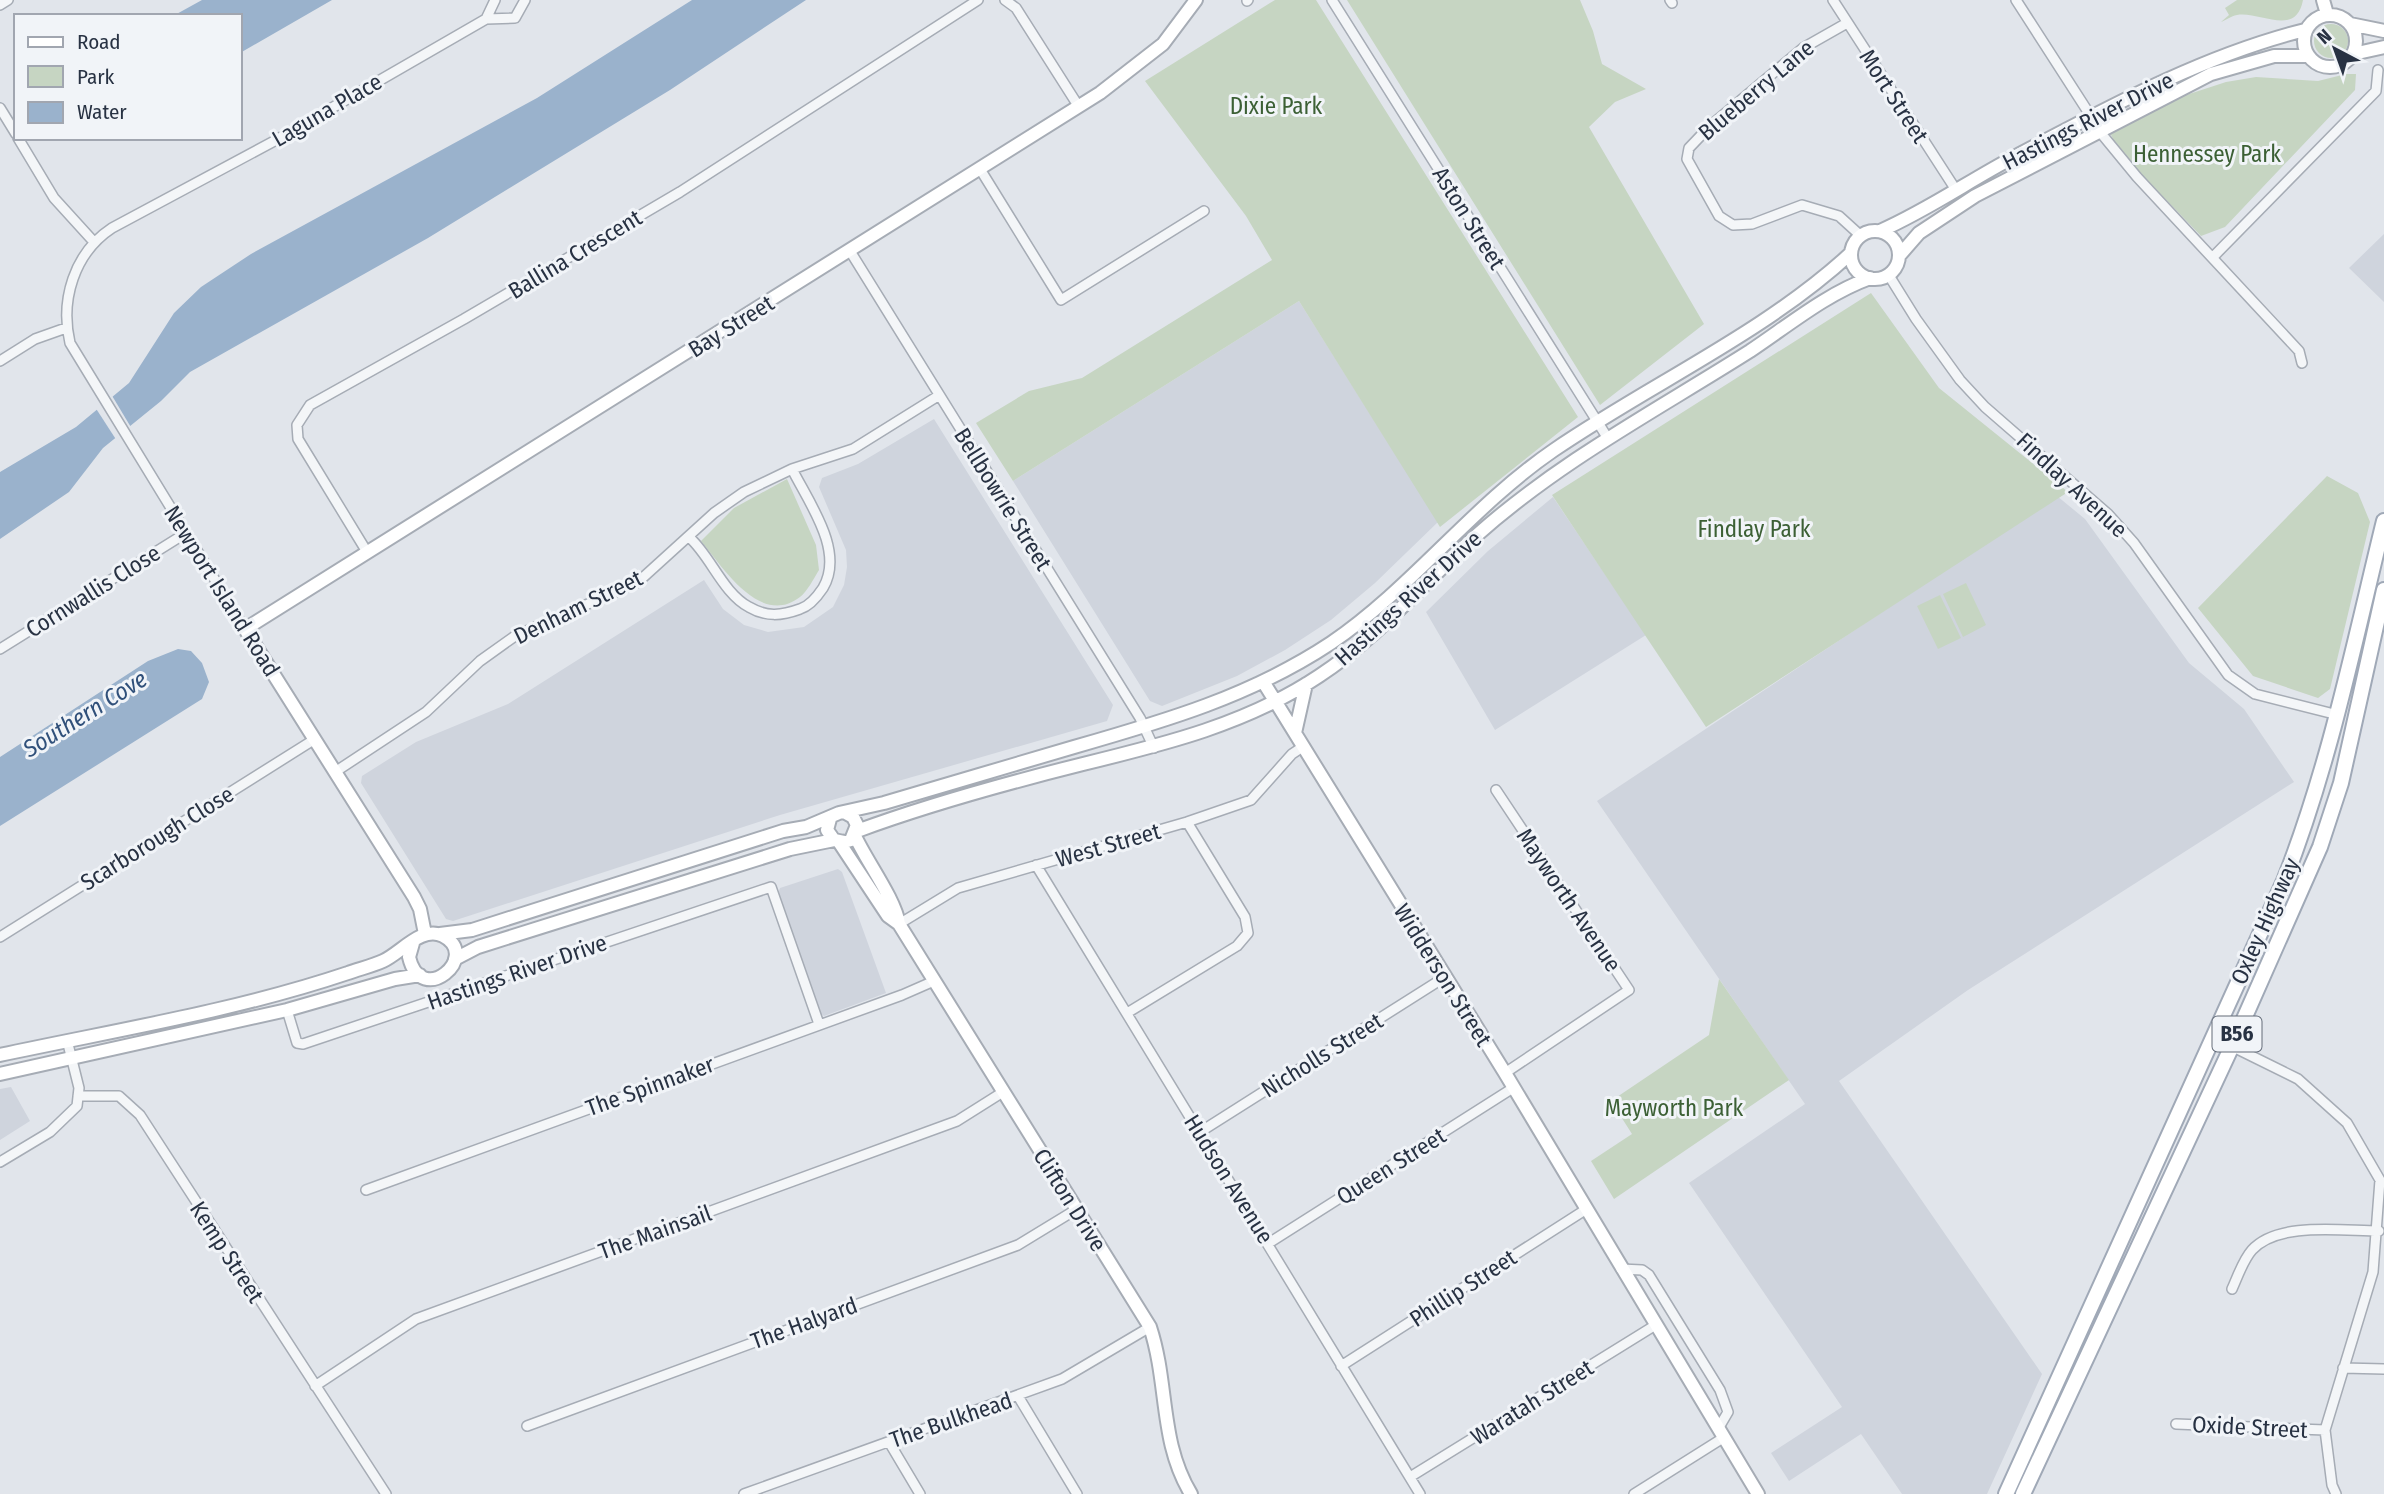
<svg xmlns="http://www.w3.org/2000/svg" width="2384" height="1494" viewBox="0 0 2384 1494" font-family="'Fira Sans Condensed',sans-serif">
  <rect width="100%" height="100%" fill="#e1e5eb"/>
  <path fill="#cfd4dd" d="M2384,234V302L2349,268Z
    M1299,301L1438,522L1375,583L1331,620L1285,650L1237,676L1162,706L1150,701L1013,481Z
    M934,419L1113,705L1107,721L780,815L453,921L446,919L361,783L362,776L416,742L508,704L704,580L723,609L744,625L768,632L804,627L833,607L844,585L847,567L846,550L819,487L822,478L858,464Z
    M2057,496L2085,519L2189,663L2244,709L2294,782L1968,990L1839,1081L2042,1374L1987,1494H1902L1861,1434L1789,1481L1771,1453L1842,1407L1689,1183L1805,1104L1597,801Z
    M1553,497L1646,635L1495,730L1426,612L1488,551Z
    M838,869L842,872L886,993L824,1016L821,1014L778,893L780,888Z
    M11,1087L30,1121L0,1140V1089Z"/>
  <path fill="#c6d5c2" d="M1275,0H1316L1578,417L1440,527L1299,301L1013,481L976,423L1029,391L1082,378L1272,260L1246,216L1145,81Z
    M1347,0H1580L1593,31L1602,64L1646,89L1615,102L1589,127L1704,324L1600,405Z
    M2237,0H2303C2296,38 2260,11 2237,15C2231,16 2226,20 2221,22L2229,15L2225,8Z
    M2314 41a17 17 0 1 1 34 0a17 17 0 1 1-34 0Z
    M2346,74H2356L2355,90L2225,227L2201,236L2118,150L2107,126L2131,113L2226,82L2256,77L2318,81Z
    M1871,293L1939,388L2068,492L1706,727L1552,495Z
    M2327,476L2358,493L2370,522L2330,689L2318,698L2253,676L2198,608Z
    M787,479L816,545L819,570C814,578 807,592 800,597C760,628 722,566 701,541L734,508Z
    M1966,583L1986,625L1963,637L1943,594Z
    M1940,595L1961,638L1938,649L1917,606Z
    M1719,979L1789,1080L1614,1199L1591,1161L1632,1134L1611,1101L1709,1035Z"/>
  <path fill="#9ab2cc" d="M202,0H332L240,53V16H173Z
    M692,0H806L670,90L428,238L190,372L161,401L103,448L69,492L0,539V472L76,427L129,383L174,313L201,287L251,254L537,98Z
    M178,649L191,651L202,663L209,682L202,699L0,826V757L148,661Z"/>
  <path fill="#e1e5eb" d="M111,394L132,429L117,441L95,407Z"/>
  <g fill="none" stroke-linecap="round" stroke-linejoin="round">
    <defs>
      <path id="street" d="M1005,0L1016,8L1079,107
        M1332,0L1607,437
        M1670,0L1672,3
        M1833,0L1956,190
        M2016,0L2092,118
        M1247,1L1248,0
        M0,5L8,0
        M486,19L515,18L525,0
        M1847,23L1803,48L1710,126L1689,148L1687,159L1719,216L1733,225L1752,224L1802,205L1839,216L1861,236
        M0,108L16,134
        M2100,132L2137,177L2299,351L2302,363
        M18,138L54,198L94,242
        M980,169L1061,300L1204,211
        M850,251L1140,718L1154,748
        M2213,257L2376,91L2378,70
        M1888,274L1916,319L1960,380L1985,407L2108,514L2134,543L2228,675L2255,694L2338,715
        M0,361L35,339L66,328
        M690,538C711,557 723,593 749,607C766,617 781,616 800,609C810,606 817,597 823,588C845,551 809,503 792,469
        M367,552L298,439L297,425L310,405L464,319L680,192L978,0
        M245,629L70,343C60,300 74,253 112,228L278,139L486,19L495,0
        M0,649L186,533
        M335,772L426,712L480,661L515,636L638,582L714,513L744,492L792,469L853,449L938,396
        M1496,790L1629,990L1505,1073
        M1036,865L1420,1494
        M899,924L958,888L1187,822L1251,800L1292,754L1304,746
        M0,937L315,739
        M287,1010L297,1043L303,1044L771,887L819,1024
        M1127,1013L1237,946L1248,933L1245,917L1187,822
        M2213,1037L2298,1079L2347,1123L2380,1180L2373,1272L2325,1430L2332,1485L2336,1494
        M78,1096H119L140,1115L386,1494
        M1200,1132L1445,977
        M0,1162L50,1132L77,1106L79,1088L67,1040
        M366,1190L902,995L934,981
        M1269,1243L1513,1088
        M1621,1269L1642,1270L1649,1275L1720,1390L1728,1412L1718,1429
        M2232,1289C2238,1276 2243,1260 2252,1250C2278,1221 2343,1231 2379,1231
        M1341,1366L1585,1210
        M2343,1368L2384,1369
        M315,1386L416,1319L957,1121L1003,1092
        M1018,1396L1077,1494
        M2176,1424L2325,1430
        M527,1426L1018,1245L1077,1209
        M889,1442L920,1494
        M1410,1477L1654,1326
        M744,1494L1062,1379L1150,1327
        M1634,1494L1723,1438"/>
      <path id="secondary" d="M2323,0L2327,14
        M2304 41a26 26 0 1 1 52 0a26 26 0 1 1-52 0Z
        M2350,24L2384,31
        M2353,54L2384,47
        M1880,231C1928,210 1970,180 2016,156C2109,107 2204,55 2305,30
        M1851 255a24 24 0 1 1 48 0a24 24 0 1 1-48 0Z
        M1899,256L1919,233L1975,196L2211,74L2274,56H2308
        M1264,683L1505,1073L1758,1494
        M1295,733L1306,684
        M830,819L827,830L834,840L844,842L851,840L857,825L853,817L844,812
        M857,831C930,804 1007,783 1083,764C1165,744 1247,724 1319,676C1379,637 1424,582 1477,535C1560,461 1657,410 1750,351C1789,325 1826,294 1870,278
        M855,836C867,862 895,899 899,924
        M839,842L888,916L899,924L1150,1327C1169,1385 1159,1441 1191,1494
        M425,934L420,909L414,897L245,629L1100,93L1163,44L1196,0
        M440,934L472,930L783,831L806,827L839,813L884,803C947,784 1011,766 1074,747C1165,721 1251,696 1331,643C1412,588 1472,506 1554,450C1652,383 1763,334 1851,253
        M455,959L478,947L790,849L834,840
        M0,1055C116,1030 235,1011 348,973C359,969 372,966 383,961C401,953 422,925 443,936C482,956 421,1009 409,957L413,943
        M0,1074L287,1010L395,979L420,975"/>
      <path id="primary" d="M2006,1494L2284,881C2330,764 2354,643 2384,521
        M2023,1494L2232,1046L2320,847L2341,783L2384,590"/>
    </defs>
    <use href="#street" stroke="#a6acb5" stroke-width="12"/>
    <use href="#secondary" stroke="#a6acb5" stroke-width="16"/>
    <use href="#primary" stroke="#a0a9b7" stroke-width="18"/>
    <use href="#street" stroke="#f4f6f8" stroke-width="9"/>
    <use href="#secondary" stroke="#fff" stroke-width="12"/>
    <use href="#primary" stroke="#fff" stroke-width="14"/>
  </g>
  <g text-anchor="middle" dominant-baseline="central" stroke-width="6" stroke-linejoin="round" paint-order="stroke">
    <rect fill="#f1f4f8" stroke="#646c79" stroke-width="2" x="2212.5" y="1016.5" width="49" height="35" rx="5"/>
    <g font-size="21" font-weight="bold" fill="#283243">
      <text x="2237" y="1034">B56</text>
    </g>
    <g font-size="23" fill="#283243" stroke="#f1f4f8">
      <text transform="translate(1756 90) rotate(-40)">Blueberry Lane</text>
      <text transform="translate(1894 96) rotate(57)">Mort Street</text>
      <text transform="translate(327 110) rotate(-30)">Laguna Place</text>
      <text transform="translate(2088 121) rotate(-27)">Hastings River Drive</text>
      <text transform="translate(1469 218) rotate(58)">Aston Street</text>
      <text transform="translate(575 254) rotate(-31)">Ballina Crescent</text>
      <text transform="translate(731 326) rotate(-32)">Bay Street</text>
      <text transform="translate(2072 485) rotate(43)">Findlay Avenue</text>
      <text transform="translate(1003 499) rotate(58)">Bellbowrie Street</text>
      <text transform="translate(93 591) rotate(-32)">Cornwallis Close</text>
      <text transform="translate(222 591) rotate(58)">Newport Island Road</text>
      <text transform="translate(1408 598) rotate(-42)">Hastings River Drive</text>
      <text transform="translate(578 607) rotate(-26)">Denham Street</text>
      <text transform="translate(157 838) rotate(-32)">Scarborough Close</text>
      <text transform="translate(1108 845) rotate(-16)">West Street</text>
      <text transform="translate(1569 900) rotate(56)">Mayworth Avenue</text>
      <text transform="translate(2265 921) rotate(-66)">Oxley Highway</text>
      <text transform="translate(517 972) rotate(-19)">Hastings River Drive</text>
      <text transform="translate(1443 975) rotate(58)">Widderson Street</text>
      <text transform="translate(1322 1055) rotate(-32)">Nicholls Street</text>
      <text transform="translate(650 1086) rotate(-20)">The Spinnaker</text>
      <text transform="translate(1391 1166) rotate(-32)">Queen Street</text>
      <text transform="translate(1229 1179) rotate(58)">Hudson Avenue</text>
      <text transform="translate(1070 1200) rotate(58)">Clifton Drive</text>
      <text transform="translate(655 1232) rotate(-20)">The Mainsail</text>
      <text transform="translate(227 1252) rotate(57)">Kemp Street</text>
      <text transform="translate(1463 1288) rotate(-33)">Phillip Street</text>
      <text transform="translate(804 1323) rotate(-20)">The Halyard</text>
      <text transform="translate(1532 1402) rotate(-32)">Waratah Street</text>
      <text transform="translate(951 1420) rotate(-19)">The Bulkhead</text>
      <text transform="translate(2250 1427) rotate(3)">Oxide Street</text>
    </g>
    <g font-size="23" fill="#3c6035" stroke="#f1f4f8">
      <text x="1276" y="106">Dixie Park</text>
      <text x="2207" y="154">Hennessey Park</text>
      <text x="1754" y="529">Findlay Park</text>
      <text x="1674" y="1108">Mayworth Park</text>
    </g>
    <g font-size="24" font-style="italic" fill="#30507a" stroke="#f1f4f8">
      <text transform="translate(85 714) rotate(-32)">Southern Cove</text>
    </g>
  </g>
  <rect x="14" y="14" width="228" height="126" fill="#f1f4f8" stroke="#a1a6b0" stroke-width="2"/>
  <rect x="28" y="37" width="35" height="10" fill="#ffffff" stroke="#a1a6b0" stroke-width="2"/>
  <text x="77" y="49" font-size="21" fill="#283243">Road</text>
  <rect x="28" y="66" width="35" height="21" fill="#c6d5c2" stroke="#a1a6b0" stroke-width="2"/>
  <text x="77" y="84" font-size="21" fill="#283243">Park</text>
  <rect x="28" y="102" width="35" height="21" fill="#9ab2cc" stroke="#a1a6b0" stroke-width="2"/>
  <text x="77" y="119" font-size="21" fill="#283243">Water</text>
  <g transform="translate(2335 49) rotate(319)" stroke="#f1f4f8" stroke-width="5" paint-order="stroke">
  <path d="M0-5L12 26L0 18L-12 26Z" fill="#283243"/>
  <text y="-10" font-size="19" font-weight="bold" text-anchor="middle" fill="#283243">N</text>
  </g>
</svg>
